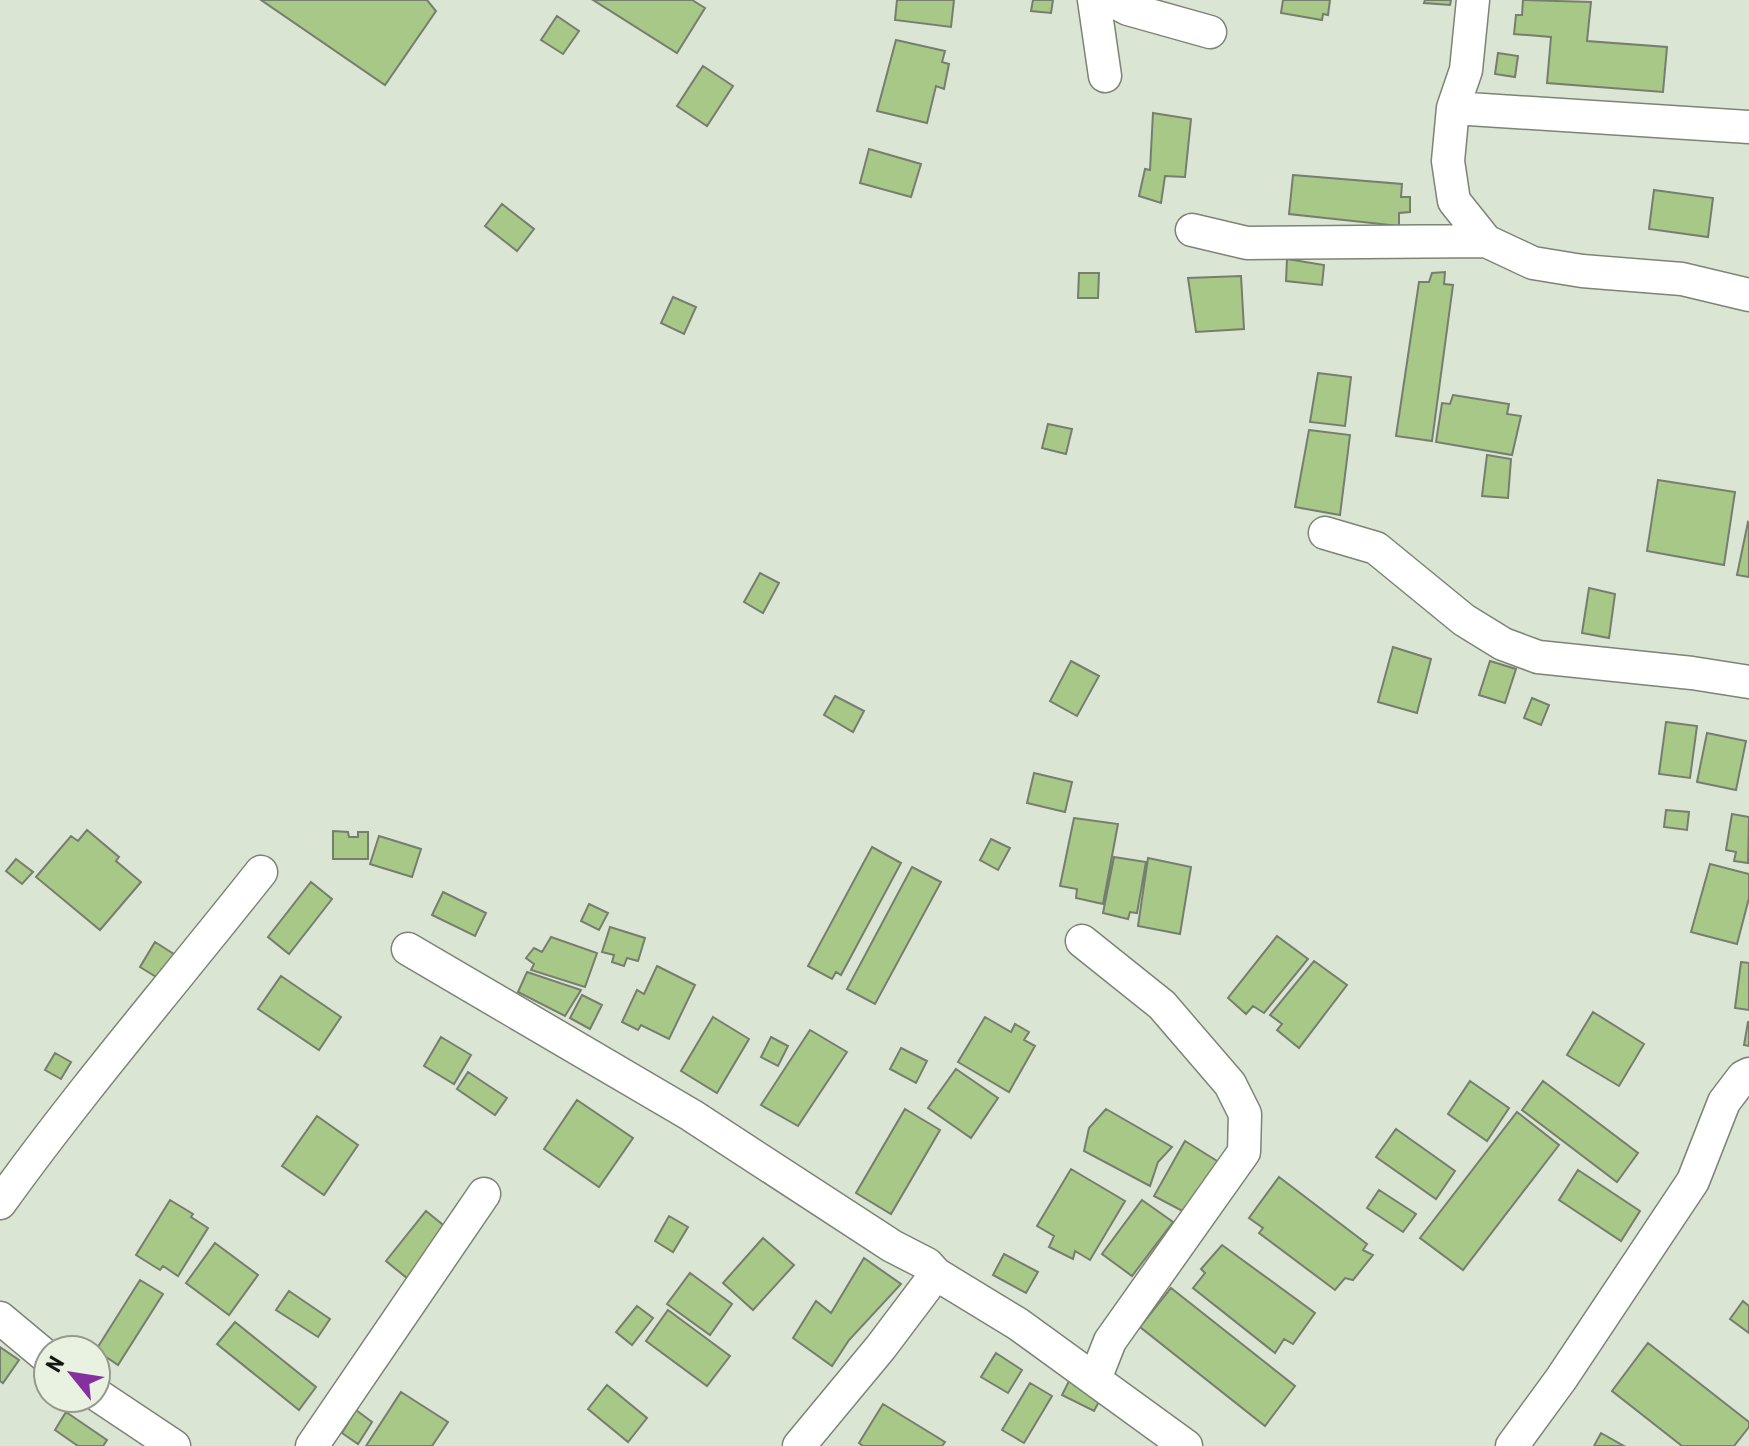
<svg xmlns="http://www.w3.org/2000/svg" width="1749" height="1446" viewBox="0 0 1749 1446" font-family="'Roboto Condensed',sans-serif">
  <rect width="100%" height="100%" fill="#dbe5d3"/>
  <path fill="#a8c888" stroke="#767e6f" stroke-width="2" d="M261,0H427L436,11L385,85Z
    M593,0H692L705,8L677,53Z
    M897,0H954L951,27L895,20Z
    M1033,0H1053L1051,13L1031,11Z
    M1283,0H1330L1328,15L1323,14L1322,20L1281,13Z
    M1425,0H1451L1450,5L1424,3Z
    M1523,0L1591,2L1587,41L1667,47L1663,92L1547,83L1551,37L1514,34L1516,15H1522Z
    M557,16L579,31L563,54L541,40Z
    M896,40L945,51L942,62L949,64L944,89L936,86L927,123L877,111Z
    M1498,53L1518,56L1515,77L1495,74Z
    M703,66L733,86L707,126L677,106Z
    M1153,113L1191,119L1185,177L1165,176L1161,203L1139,196L1145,169L1150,170Z
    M869,149L921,164L911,197L860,183Z
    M1293,175L1402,184L1401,197H1410V212L1399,213V226L1289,214Z
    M1654,190L1713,198L1708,237L1649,229Z
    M502,204L534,229L517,251L485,226Z
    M1287,259L1324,265L1322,285L1286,281Z
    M1445,272L1444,284L1453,285L1432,441L1396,436L1419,282H1429L1432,273Z
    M1079,273H1099L1098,298H1078Z
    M1241,276L1244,329L1196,332L1188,278Z
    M673,297L696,307L684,334L661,323Z
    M1318,373L1351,377L1345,426L1310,422Z
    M1453,395L1509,404L1507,414L1521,416L1512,455L1436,442L1442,403L1450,404Z
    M1048,424L1072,429L1066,454L1042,448Z
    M1309,430L1350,435L1340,515L1295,507Z
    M1487,455L1511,459L1508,498L1482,496Z
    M1658,480L1735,492L1724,565L1647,551Z
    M1748,522L1749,523V577L1737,575Z
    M760,573L779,583L763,613L744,602Z
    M1589,588L1615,594L1609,638L1582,633Z
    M1393,647L1431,659L1417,713L1378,702Z
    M1071,661L1099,676L1077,716L1050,701Z
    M1490,661L1516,669L1505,703L1479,695Z
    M835,696L864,711L853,732L824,715Z
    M1532,698L1549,705L1541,725L1524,718Z
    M1666,722L1697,726L1690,778L1659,774Z
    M1707,733L1746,741L1736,790L1697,782Z
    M1034,773L1072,782L1065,812L1027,803Z
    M1666,810L1689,812L1687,830L1664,827Z
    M1732,814L1749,817L1748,863L1734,861L1736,852L1726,850Z
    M1074,818L1118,824L1103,904L1076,898L1077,889L1060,886Z
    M87,830L119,857L116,861L141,882L100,930L36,877L71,836L78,841Z
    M333,831L348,832L349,837H358V832H368V859H333Z
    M379,836L421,849L412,877L370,864Z
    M991,839L1010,848L998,870L980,860Z
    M872,847L901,863L841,975L836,972L832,979L808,966Z
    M1114,857L1146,862L1137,913L1130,912L1128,919L1103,913Z
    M1148,858L1191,867L1180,934L1138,926Z
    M16,859L33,872L22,884L6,871Z
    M1710,864L1749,874V898L1737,944L1691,932Z
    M912,867L941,882L875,1004L847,989Z
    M311,882L332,899L289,954L268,937Z
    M443,892L486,913L475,936L432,915Z
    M589,904L608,913L599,930L581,921Z
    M610,927L645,938L638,961L627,958L624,966L612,962L614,955L602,952Z
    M1277,936L1308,959L1264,1013L1253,1006L1246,1014L1228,998Z
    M551,937L597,953L585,987L531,970L534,964L526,958L534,948L542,952Z
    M155,942L177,956L161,980L140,967Z
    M1314,961L1347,985L1299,1048L1277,1030L1282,1024L1270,1015Z
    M1741,962L1749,963V1010L1735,1008Z
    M657,966L695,985L669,1039L641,1025L638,1030L622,1022L637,990L644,994Z
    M527,972L581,990L565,1016L518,992Z
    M281,976L341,1017L319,1050L258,1009Z
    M582,995L602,1005L590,1029L570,1018Z
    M1593,1012L1644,1044L1619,1086L1567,1055Z
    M713,1017L749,1039L717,1093L681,1071Z
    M985,1017L1011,1032L1015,1024L1029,1032L1024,1040L1035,1046L1009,1092L958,1062Z
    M1748,1022H1749V1046L1744,1045Z
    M810,1030L847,1052L798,1126L761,1105Z
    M441,1037L471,1055L454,1084L424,1066Z
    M771,1037L788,1046L778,1066L761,1057Z
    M901,1048L927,1061L916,1083L890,1069Z
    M55,1053L71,1062L61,1079L45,1070Z
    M956,1069L998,1098L971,1138L928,1108Z
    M468,1072L507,1098L495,1115L457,1089Z
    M1470,1081L1509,1108L1487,1141L1448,1114Z
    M1543,1081L1638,1153L1617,1182L1522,1110Z
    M577,1100L633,1138L599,1187L544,1149Z
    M905,1109L940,1130L891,1214L856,1193Z
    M1106,1109L1172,1147L1158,1162L1150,1186L1084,1151L1089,1128Z
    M1517,1112L1559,1145L1463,1270L1420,1238Z
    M317,1116L358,1145L324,1195L282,1166Z
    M1396,1129L1455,1171L1436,1199L1376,1157Z
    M1185,1141L1222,1164L1190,1215L1154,1196Z
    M1071,1169L1125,1201L1090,1260L1075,1251L1073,1259L1049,1247L1054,1236L1037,1226Z
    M1578,1170L1640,1211L1621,1241L1559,1200Z
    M1279,1177L1367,1244L1363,1250L1373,1255L1353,1280L1345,1278L1335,1290L1259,1233L1263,1228L1249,1218Z
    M1379,1190L1416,1214L1403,1232L1367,1208Z
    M170,1200L193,1214L191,1217L208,1228L178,1276L163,1266L160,1270L136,1255Z
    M1142,1200L1173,1222L1132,1276L1102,1254Z
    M426,1211L448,1229L408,1279L386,1261Z
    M669,1216L688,1227L673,1252L655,1241Z
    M763,1238L794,1265L753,1310L723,1283Z
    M215,1243L258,1275L229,1315L186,1283Z
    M1222,1245L1315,1313L1293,1344L1284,1339L1275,1353L1193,1288L1205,1273L1201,1269Z
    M1004,1254L1038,1272L1026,1293L993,1275Z
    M864,1258L901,1284L849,1340L832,1366L793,1338L816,1301L831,1313Z
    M690,1273L732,1304L710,1335L667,1304Z
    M140,1280L163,1294L118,1365L96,1350Z
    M1171,1288L1295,1386L1265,1426L1140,1327Z
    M289,1291L330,1319L318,1337L276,1310Z
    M1743,1301L1749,1306V1333L1730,1319Z
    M637,1306L653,1318L632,1345L616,1332Z
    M668,1310L730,1356L707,1386L646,1341Z
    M235,1322L316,1387L299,1410L217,1344Z
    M1648,1343L1749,1422V1427L1734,1446H1682L1612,1391Z
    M0,1347L19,1360L3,1383L0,1381Z
    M996,1353L1022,1370L1008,1393L981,1377Z
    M1071,1377L1103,1394L1094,1411L1062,1395Z
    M1030,1383L1052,1396L1024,1443L1002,1430Z
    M607,1385L647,1418L628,1442L588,1409Z
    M401,1392L448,1422L432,1446H366Z
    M883,1404L945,1442L942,1446H863L859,1443Z
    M356,1410L372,1422L358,1444L342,1433Z
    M66,1412L107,1440L103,1446H78L55,1430Z
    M1601,1433L1624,1446H1594Z"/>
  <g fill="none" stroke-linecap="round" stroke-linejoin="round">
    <defs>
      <path id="street" d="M1094,0L1105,76
        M1111,0L1128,9L1210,32
        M1473,0L1466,70L1453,108L1448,161L1454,201L1486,241L1533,263L1582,271L1682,279L1749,295
        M1453,108L1749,127
        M1192,230L1247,243L1486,241
        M1325,533L1376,548L1464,620L1503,644L1538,657L1692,673L1749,682
        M1082,941L1162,1005L1230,1084L1245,1114L1244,1152L1110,1341L1095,1379
        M408,949L691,1115L892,1246L927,1264L936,1274L1018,1324L1186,1446
        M0,1203C82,1089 174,982 261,872
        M0,1318L48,1358
        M96,1394L174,1446
        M312,1446L484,1194
        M799,1446L881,1347L936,1274
        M1512,1446L1561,1379L1693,1181L1724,1102L1743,1077L1749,1074"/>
    </defs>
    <use href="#street" stroke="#7c8474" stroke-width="35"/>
    <use href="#street" stroke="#fff" stroke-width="32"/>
  </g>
  <g transform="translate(72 1374) rotate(300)"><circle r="38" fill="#e9f2e0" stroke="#949a8d" stroke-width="2"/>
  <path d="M0-6L14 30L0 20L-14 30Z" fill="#84309f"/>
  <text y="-12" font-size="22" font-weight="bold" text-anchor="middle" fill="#141711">N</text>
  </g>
</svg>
